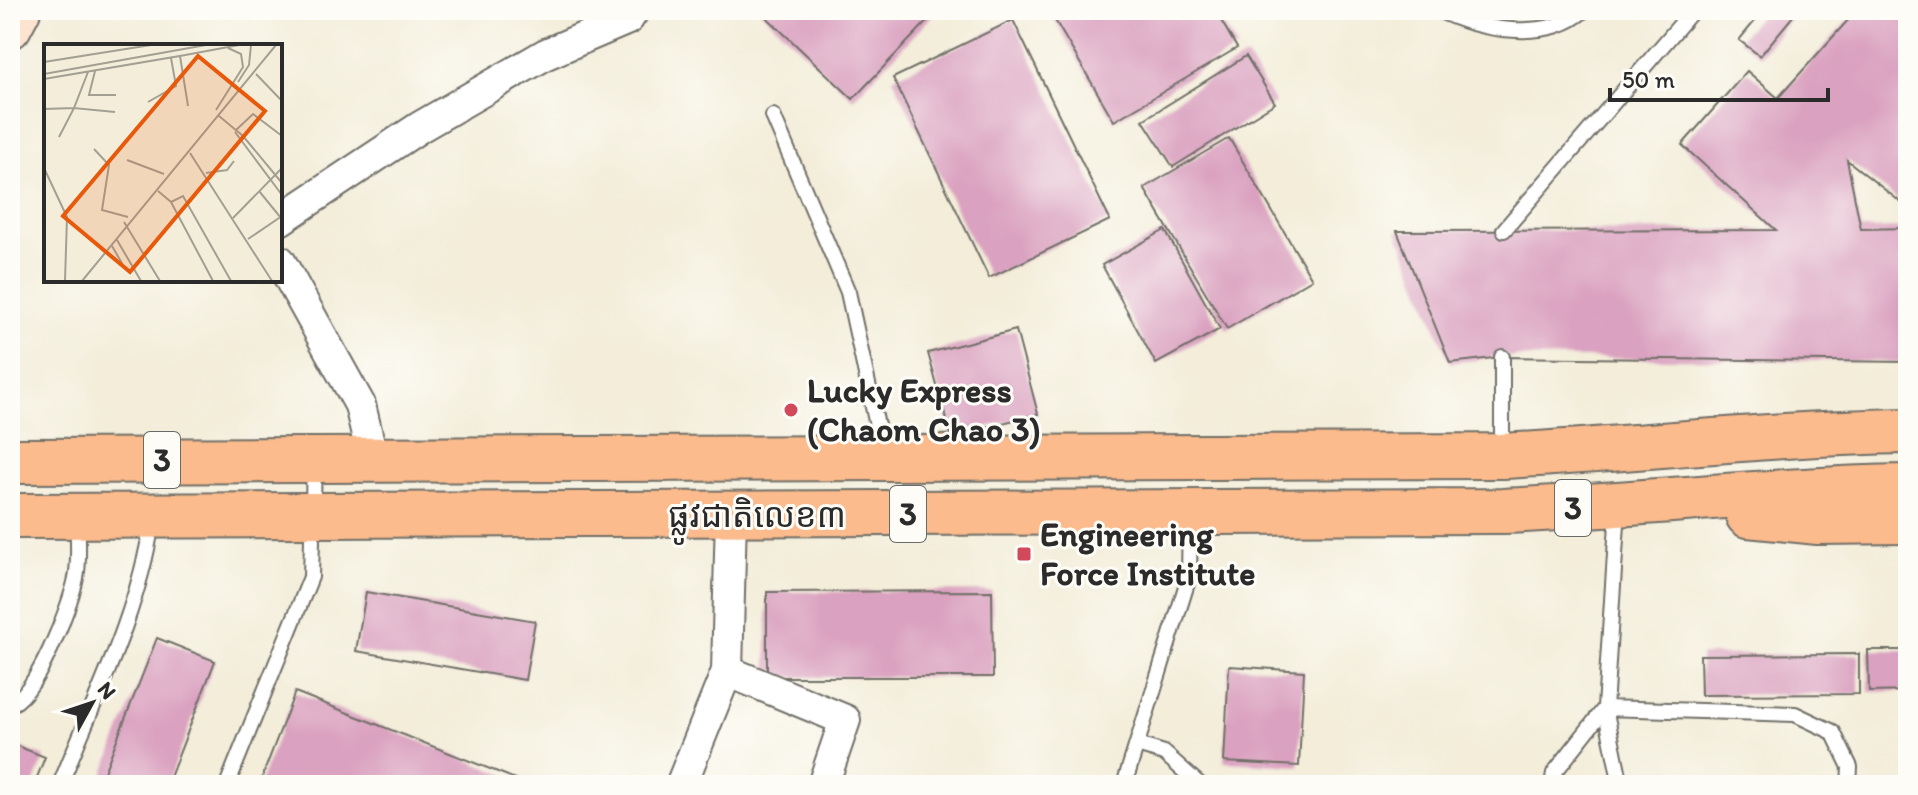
<svg xmlns="http://www.w3.org/2000/svg" width="1918" height="795" viewBox="0 0 1918 795" font-family="Itim,'Noto Sans Khmer',sans-serif">
  <rect width="100%" height="100%" fill="#fdfcf7"/>
  <filter id="ink" filterUnits="userSpaceOnUse"><feTurbulence type="fractalNoise" baseFrequency=".0125" numOctaves="2"/><feDisplacementMap in="SourceGraphic" scale="16" xChannelSelector="R" yChannelSelector="G"/><feConvolveMatrix kernelMatrix="1 2 1 2 8 2 1 2 1" color-interpolation-filters="sRGB"/></filter>
  <filter id="wash" filterUnits="userSpaceOnUse"><feTurbulence type="fractalNoise" baseFrequency=".006" numOctaves="4" result="noise"/><feDisplacementMap in="SourceGraphic" scale="32" xChannelSelector="R" yChannelSelector="G"/><feGaussianBlur stdDeviation="1.8" result="paint"/><feColorMatrix in="noise" values="0 0 0 0 0 0 0 0 0 0 0 0 0 0 0 0 0 1.4 0 .05"/><feComposite in="paint" operator="in"/></filter>
  <g filter="url(#wash)">
    <rect width="100%" height="100%" fill="#f3edd9"/>
    <g id="blocks">
      <path fill="#daa1c0" d="M759,10H938L853,99Z
        M1049,10H1215L1237,48L1114,121Z
        M1764,10H1798L1760,56L1739,40Z
        M1857,10H1908V208L1847,160L1861,229L1908,228V362L1502,357L1450,363L1397,231L1776,230L1682,145L1747,71L1778,98Z
        M1013,20L1110,220L989,278L893,78Z
        M1246,56L1275,103L1173,167L1143,120Z
        M1229,138L1312,279L1227,329L1144,188Z
        M1165,230L1220,329L1156,364L1102,265Z
        M1016,330L1038,414L951,436L928,353Z
        M992,591L993,677H767V592Z
        M366,592L535,621L525,680L356,651Z
        M157,638L215,661L167,785H99Z
        M1868,650H1908V691L1869,692Z
        M1859,654V694L1701,695L1700,655Z
        M1229,666L1304,671L1299,766L1224,762Z
        M295,692L518,780L516,785H259Z
        M10,743L45,757L34,785H10Z"/>
    </g>
  </g>
  <g filter="url(#ink)">
    <use href="#blocks" fill-opacity="0" stroke="#716f68" stroke-width="2"/>
    <g fill="none" stroke-linecap="round" stroke-linejoin="round">
      <defs>
        <path id="lane" d="M1438,10C1479,30 1547,43 1584,10
          M773,116L848,292L883,453
          M1504,230L1693,10
          M1502,357V453
          M1618,508L1605,708L1621,785
          M10,704C35,699 71,604 76,578C80,560 77,539 78,521
          M1605,708L1795,714L1833,732L1850,767L1849,785
          M1137,745L1164,753L1200,785
          M60,785C94,700 138,614 152,522
          M227,785L311,577L314,464
          M1124,785L1189,577L1190,515
          M1552,785L1554,773L1605,708"/>
        <path id="street" d="M280,220L420,127L546,54L628,19L634,10
          M280,261L360,405L373,460
          M727,671L845,720L823,785
          M681,785L727,671L731,515"/>
        <path id="secondary" d="M10,27L19,10"/>
        <path id="highway" d="M10,461L1502,456C1638,449 1772,433 1908,431
          M1748,515L1818,522L1908,521
          M10,516L1503,511C1638,505 1773,489 1908,487"/>
      </defs>
      <use href="#lane" stroke="#716f68" stroke-width="18"/>
      <use href="#street" stroke="#716f68" stroke-width="34"/>
      <use href="#secondary" stroke="#716f68" stroke-width="46"/>
      <use href="#highway" stroke="#716f68" stroke-width="48"/>
      <use href="#lane" stroke="#fff" stroke-width="14"/>
      <use href="#street" stroke="#fff" stroke-width="30"/>
      <use href="#secondary" stroke="#fde4d1" stroke-width="42"/>
      <use href="#highway" stroke="#fbbb8c" stroke-width="44"/>
    </g>
  </g>
  <g fill="#d1495b" stroke="#fdfcf7" stroke-width="3">
    <circle cx="791" cy="410" r="8"/>
    <rect x="1016" y="546" width="16" height="16" rx="4"/>
  </g>
  <g text-anchor="middle" dominant-baseline="central" stroke-width="6" stroke-linejoin="round" paint-order="stroke">
    <g fill="#fdfcf7" stroke="#6a6a68" stroke-width="2">
      <rect x="144" y="432" width="36" height="56" rx="6"/>
      <rect x="1555" y="480" width="36" height="56" rx="6"/>
      <rect x="890" y="486" width="36" height="56" rx="6"/>
    </g>
    <g font-size="32" font-weight="bold" fill="#2b2b2b">
      <text x="162" y="460">3</text>
      <text x="1573" y="508">3</text>
      <text x="908" y="514">3</text>
    </g>
    <g font-size="34" font-weight="bold" fill="#2b2b2b" stroke="#fdfcf7" text-anchor="start">
      <text x="807" y="390">Lucky Express<tspan x="807" dy="39">(Chaom Chao 3)</tspan></text>
      <text x="1040" y="534">Engineering<tspan x="1040" dy="39">Force Institute</tspan></text>
    </g>
    <g font-size="34" fill="#2b2b2b" stroke="#fdfcf7">
      <text x="757" y="515">ផ្លូវជាតិលេខ៣</text>
    </g>
  </g>
  <g transform="translate(44 44)">
    <rect width="238" height="238" fill="#f3edd9"/>
    <path fill="none" stroke="#a39f93" stroke-width="2" d="M136,12L195,1M0,18L107,1M51,27L45,51H72M0,30L162,1M212,30L238,57M0,35L136,12L144,62M194,38L205,21L207,1M104,58L132,42L127,14M0,65L30,64L44,28M172,66L199,23L197,10L184,4M175,72L199,92L238,139M191,87L209,70L238,92M191,88L238,151M15,93L30,64L71,68M50,105L65,121L58,166L84,173M146,109L228,237M83,116L120,130M0,124L23,173L21,237M162,129L183,126L190,117M114,147L127,158L169,237M215,147L237,174M127,158L139,152L187,237M189,174L238,124M80,178L116,237M204,195L238,172M73,196L97,237M63,208L79,221L68,202M38,237L232,1"/>
    <path fill="#e8590c" fill-opacity="0.15" stroke="#e8590c" stroke-width="4" d="M154,12L221,67L86,228L19,172Z"/>
    <rect width="238" height="238" fill="none" stroke="#2b2b2b" stroke-width="4"/>
  </g>
  <rect width="1918" height="795" fill="none" stroke="#fdfcf7" stroke-width="40"/>
  <g transform="translate(92 703) rotate(50)" stroke="#fdfcf7" stroke-width="6" paint-order="stroke">
  <path d="M0-6L14 30L0 20L-14 30Z" fill="#2b2b2b"/>
  <text y="-12" font-size="22" font-weight="bold" text-anchor="middle" fill="#2b2b2b">N</text>
  </g>
  <path d="M1610 88v12h218v-12" fill="none" stroke="#2b2b2b" stroke-width="4"/>
  <text x="1622" y="88" font-size="24" fill="#2b2b2b" stroke="#fdfcf7" stroke-width="6" paint-order="stroke">50 m</text>
</svg>
